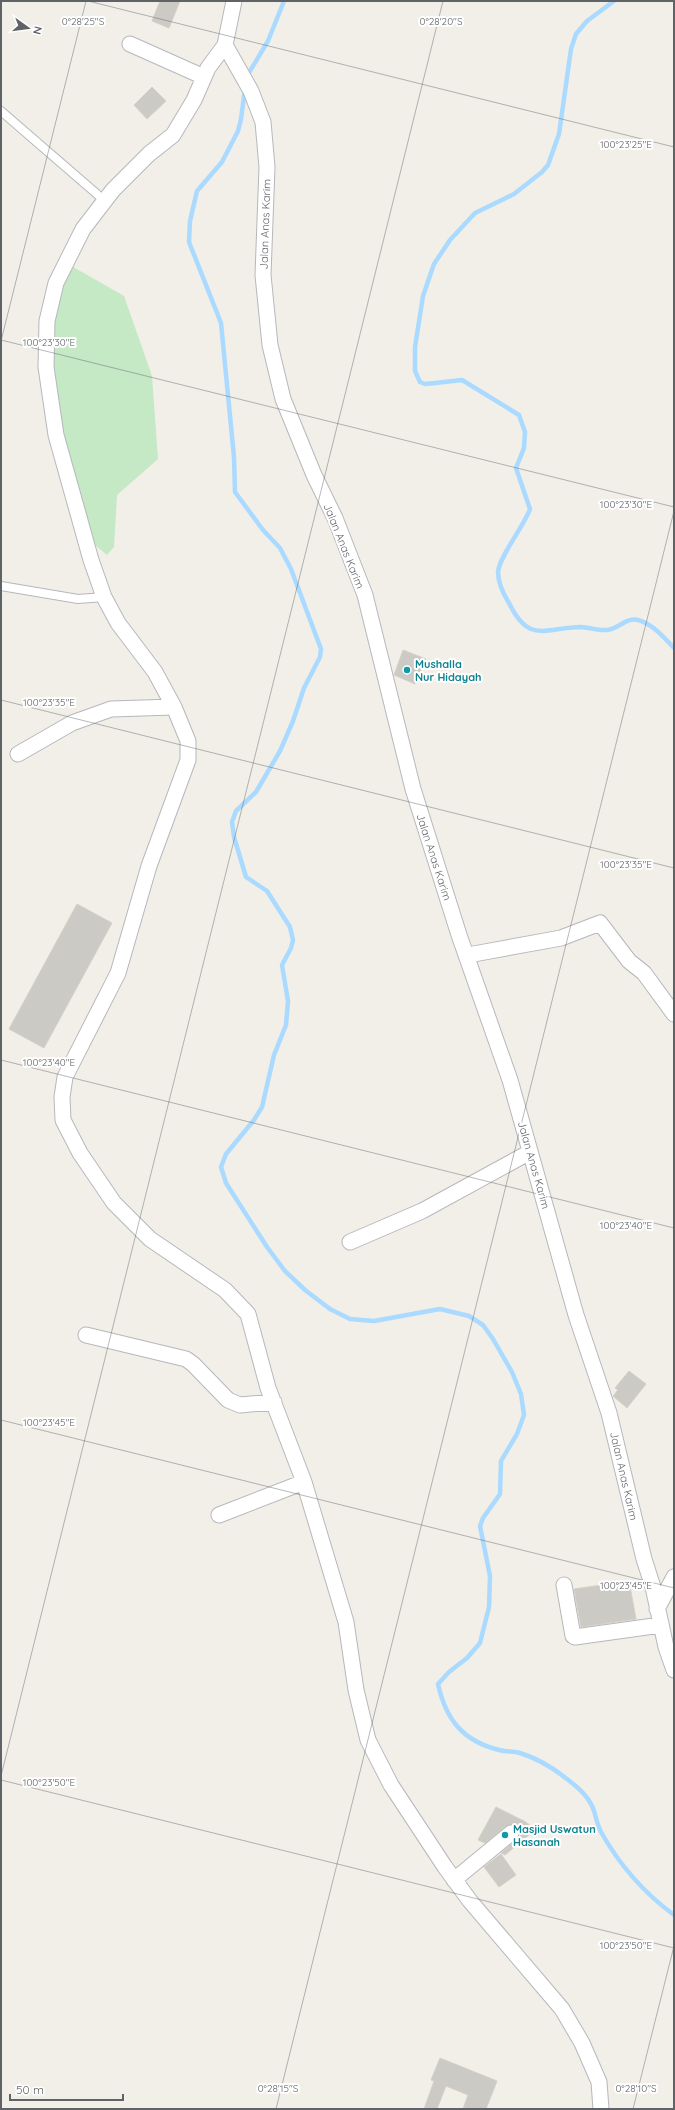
<svg xmlns="http://www.w3.org/2000/svg" width="675" height="2110" viewBox="0 0 675 2110" font-family="Quicksand,sans-serif">
  <rect width="100%" height="100%" fill="#f1efe8"/>
  <path fill="#c5e8c5" d="M68,264L124,296L152,376L158,459L117,495L114,547L107,555L83,535L45,388L46,321Z"/>
  <g fill="none" stroke-linecap="round" stroke-linejoin="round">
    <path stroke="#aadaff" stroke-width="4.5" d="M614,1L587,21L576,34L571,49L559,134L548,165L542,172L514,194L475,213L450,240L434,264L423,296L415,347V371L420,382L425,384L435,383L462,380L519,415L525,432L524,448L516,468L530,509C524,526 499,557 498,572C498,582 504,595 509,603C529,644 544,628 580,627C589,627 599,631 607,630C619,629 626,617 638,620C653,624 664,638 674,648
      M247,76L268,41L284,1
      M245,89L241,119L238,131L222,162L197,191L190,221L189,242L221,323L234,457L235,492L263,530L280,548L291,569L321,649L320,657L304,688L293,721L280,751L256,792L236,811L232,822L234,837L246,877L267,891L290,927L293,940L291,948L282,965L288,1001L286,1025L274,1055L262,1107L254,1120L226,1154L221,1167L226,1183L267,1247L285,1271L305,1290L330,1309L350,1319L374,1321L440,1309L469,1316L483,1325L493,1339L512,1372L521,1394L524,1415L517,1434L501,1461L500,1494L483,1518L480,1526L490,1576L489,1607L480,1643L467,1658L449,1672L438,1684C446,1720 463,1741 499,1750C506,1752 514,1751 520,1753C536,1758 550,1766 563,1776C575,1785 587,1794 593,1808C596,1816 597,1825 601,1832C619,1864 644,1893 674,1915"/>
  </g>
  <path fill="#cccac5" stroke="#d6d1c6" d="M160,1H180L169,28L152,21Z
    M152,87L166,101L147,119L134,105Z
    M403,650L426,659L415,684L394,675Z
    M77,904L112,923L44,1048L9,1029Z
    M629,1371L646,1384L627,1408L613,1396L618,1390L615,1388Z
    M629,1581L636,1619L581,1627L574,1589Z
    M496,1807L526,1822L535,1830L505,1855L501,1853L520,1836V1831L514,1825L506,1826L485,1843L478,1840Z
    M501,1854L516,1875L499,1887L484,1867Z
    M440,2058L497,2081L486,2109H463L468,2095L446,2086L437,2109H424L434,2081L431,2080Z"/>
  <g fill="none" stroke-linecap="round" stroke-linejoin="round">
    <defs>
      <path id="service" d="M1,111L105,201
        M1,586L78,599L104,597"/>
      <path id="minor" d="M234,1L225,45L208,68L194,100L173,135L149,154L113,190L83,229L56,283L47,321L46,367L56,435L91,560L104,597L118,623L155,672L174,707L188,741V760L149,866L118,973L65,1077L62,1097L63,1120L80,1153L114,1203L150,1239L225,1290L248,1314L268,1388L304,1482L346,1622L356,1690L368,1740L391,1785L445,1867L470,1901L562,2009L582,2043L599,2082L601,2109
        M130,44L204,77
        M225,45L251,91L263,122L267,167L263,275L270,345L283,399L314,475L335,518L365,595L413,789L459,935L510,1080L576,1315L609,1413L644,1559L653,1587L666,1647L674,1670
        M18,754L72,723L111,709L174,707
        M468,955L561,938L600,923L629,961L644,973L674,1014
        M350,1242L422,1211L530,1152
        M86,1335L186,1359L193,1364L228,1400L240,1405L274,1402
        M219,1515L304,1482
        M564,1585L573,1636L575,1637L661,1625
        M657,1609L674,1577
        M454,1880L511,1833"/>
    </defs>
    <use href="#service" stroke="#b5b8bc" stroke-width="10"/>
    <use href="#minor" stroke="#b5b8bc" stroke-width="17"/>
    <use href="#service" stroke="#fff" stroke-width="8"/>
    <use href="#minor" stroke="#fff" stroke-width="15"/>
  </g>
  <path fill="none" stroke="#5f6368" stroke-width="1" stroke-opacity="0.45" d="M88,1L674,147M1,340L674,507M1,341L86,1M1,700L674,868M1,1060L674,1228M1,1420L674,1588M1,1776L443,1M1,1780L674,1948M276,2109L674,511M633,2109L674,1946"/>
  <g fill="#0f9aa8" stroke="#fff" stroke-width="1.5">
    <circle cx="407" cy="670" r="4"/>
    <circle cx="505" cy="1835" r="4"/>
  </g>
  <g text-anchor="middle" dominant-baseline="central" stroke-width="4" stroke-linejoin="round" paint-order="stroke">
    <g font-size="11" fill="#5f6368" stroke="#fff">
      <text transform="translate(265 224) rotate(-88)">Jalan Anas Karim</text>
      <text transform="translate(344 546) rotate(68)">Jalan Anas Karim</text>
      <text transform="translate(434 857) rotate(72)">Jalan Anas Karim</text>
      <text transform="translate(534 1165) rotate(74)">Jalan Anas Karim</text>
      <text transform="translate(624 1476) rotate(77)">Jalan Anas Karim</text>
    </g>
    <g font-size="11" font-weight="bold" fill="#0d838f" stroke="#fff" text-anchor="start">
      <text x="415" y="664">Mushalla<tspan x="415" dy="13">Nur Hidayah</tspan></text>
      <text x="513" y="1829">Masjid Uswatun<tspan x="513" dy="13">Hasanah</tspan></text>
    </g>
  </g>
  <g font-size="10" text-anchor="middle" fill="#5f6368" stroke="#fff" stroke-width="4" stroke-linejoin="round" paint-order="stroke">
    <text x="83" y="25">0°28'25"S</text>
    <text x="441" y="25">0°28'20"S</text>
    <text x="626" y="148">100°23'25"E</text>
    <text x="49" y="346">100°23'30"E</text>
    <text x="626" y="508">100°23'30"E</text>
    <text x="49" y="706">100°23'35"E</text>
    <text x="626" y="868">100°23'35"E</text>
    <text x="49" y="1066">100°23'40"E</text>
    <text x="626" y="1229">100°23'40"E</text>
    <text x="49" y="1426">100°23'45"E</text>
    <text x="626" y="1589">100°23'45"E</text>
    <text x="49" y="1786">100°23'50"E</text>
    <text x="626" y="1949">100°23'50"E</text>
    <text x="278" y="2092">0°28'15"S</text>
    <text x="636" y="2092">0°28'10"S</text>
  </g>
  <rect width="675" height="2110" fill="none" stroke="#5f6368" stroke-width="4"/>
  <g transform="translate(28 28) rotate(104)" stroke="#ffffff" stroke-width="3" paint-order="stroke">
  <path d="M0-3L7 15L0 10L-7 15Z" fill="#5f6368"/>
  <text y="-6" font-size="11" font-weight="bold" text-anchor="middle" fill="#5f6368">N</text>
  </g>
  <path d="M10 2094v6h113v-6" fill="none" stroke="#5f6368" stroke-width="2"/>
  <text x="16" y="2094" font-size="12" fill="#5f6368" stroke="#ffffff" stroke-width="3" paint-order="stroke">50 m</text>
</svg>
